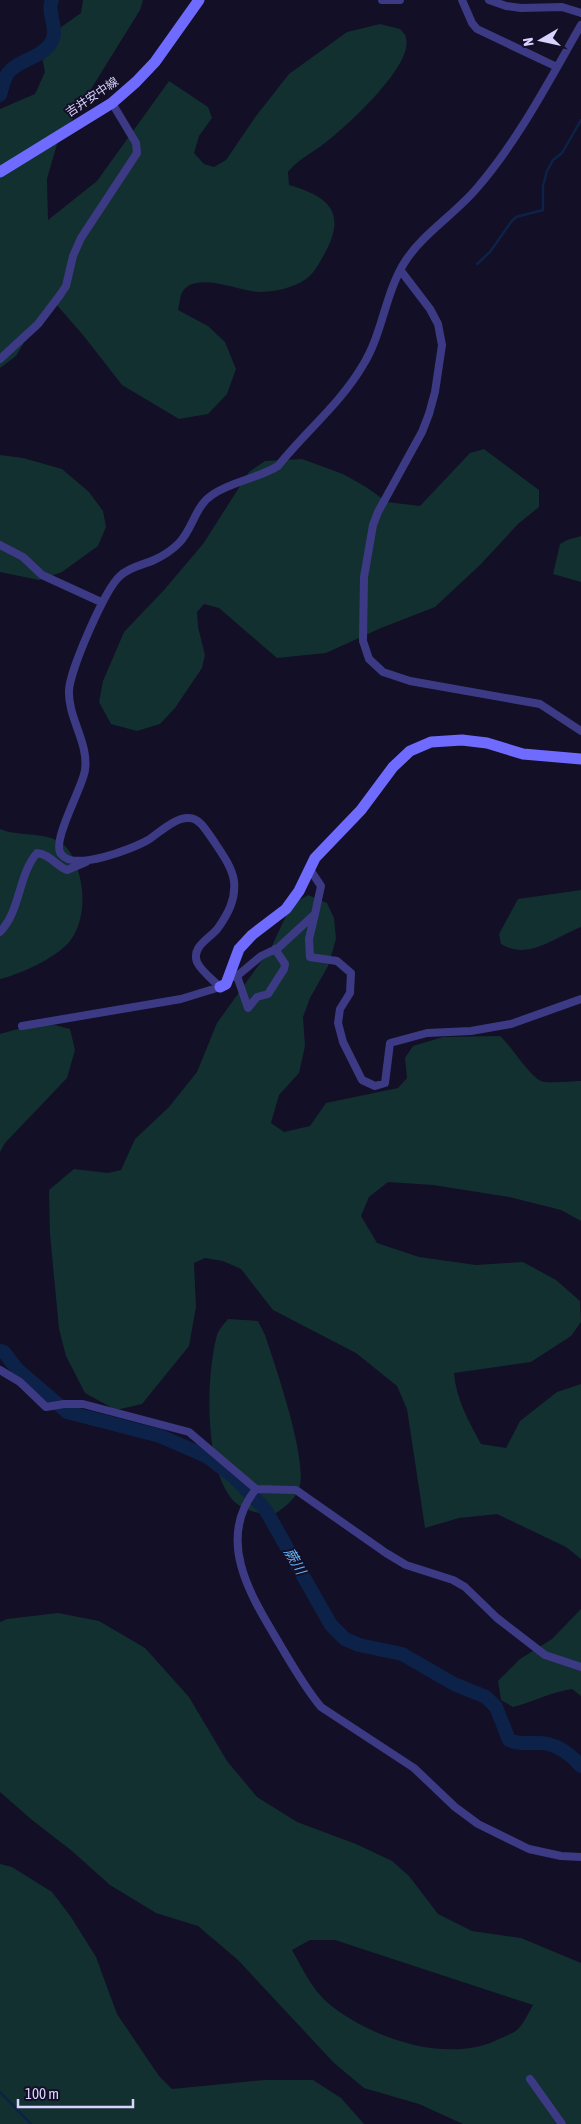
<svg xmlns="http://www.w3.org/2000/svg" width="581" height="2124" viewBox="0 0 581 2124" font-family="'Asap Condensed','Noto Sans JP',sans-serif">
  <rect width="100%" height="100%" fill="#130f26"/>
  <path fill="#12302f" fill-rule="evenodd" d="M83,0H143L140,10L57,144L47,179L48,220L97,181L169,81L208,107L212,118L199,136L194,153L204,164L214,167L226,160L256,116L289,74L347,32L380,24L400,29C402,31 406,35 406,38C414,66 342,131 321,146C307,156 299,159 288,172L289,185C327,196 347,211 326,251C321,260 315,273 306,279C293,288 275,292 259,292C241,292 191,268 181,295C180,299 179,305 178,310L208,326L225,342L236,369L227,394L208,414L179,419L122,385L83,335L55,303L45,308L16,356L0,368V109L35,94L45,72L42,57L56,46L57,30L81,13Z
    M484,449L539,490V507L518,524L480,565L435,607L381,628L326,653L277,658L219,608L204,604L197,612L198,627L205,655L202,668L175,708L160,724L137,731L111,724L99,702L103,681L124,632L164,590L203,544L249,472L265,461L302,459L343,474L366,487L387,502L420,506L470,453Z
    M0,455L23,458L62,469L89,492L103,511L106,527L98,546L62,572L39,580L0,572Z
    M581,536V582L553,574L560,544L567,540Z
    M0,829C18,837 41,831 60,842C71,849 76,863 79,874C85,895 84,923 70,941C56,958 21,974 0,979Z
    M581,890V927C555,937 528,961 501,944L499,934L518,899Z
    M308,895L327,903L334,918L336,939L328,966L310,998L303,1017L305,1046L299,1073L279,1095L271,1123L284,1132L310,1126L326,1103L398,1088L407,1078L405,1058L413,1046L443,1037L500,1036C512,1047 529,1075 541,1081C548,1084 572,1081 581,1081V1221L561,1210L509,1197L433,1185L388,1182L369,1197L361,1216L377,1243L419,1257L476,1265L523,1262L556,1280L580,1301L581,1322L571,1336L531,1362L454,1373C456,1399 469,1422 481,1444L506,1448L520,1421L557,1392L581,1384V1559L566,1547L497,1514L459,1518L425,1528L407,1409L397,1386L356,1353L273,1310L241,1269L223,1261L205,1258L194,1263L196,1307L189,1346L142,1404L116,1410L85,1393L66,1356L59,1329L50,1234L49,1190L74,1169L108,1173L121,1170L135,1139L169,1107L197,1072L217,1023L271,948L291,905Z
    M55,1025L70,1029L75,1050L67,1078L5,1143L0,1152V1034L29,1026Z
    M228,1319L258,1321L265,1335C275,1365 309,1462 299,1489C294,1501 282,1509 272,1516C259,1513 240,1510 231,1498C204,1463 206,1376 217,1335C219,1329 224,1324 228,1319Z
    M581,1609V1696L572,1689C551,1692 533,1702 513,1707L501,1700L498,1681L520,1659L552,1639Z
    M58,1613L99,1621L145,1648L189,1697L227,1761L257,1797L297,1822L356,1844L392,1861L409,1876L438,1914L472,1931L521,1938L581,1963V2124H463L419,2104L364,2088L334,2063L238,1960L198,1926L156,1913L110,1885L72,1851L32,1820L0,1792V1622L7,1619ZM310,1940H335L533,2005C529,2012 525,2021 519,2028C515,2033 505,2036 499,2039C448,2065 370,2038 328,2003C311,1988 303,1969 292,1950Z
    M0,1864L12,1867L52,1892L71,1917L96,1957L117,2014L159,2076L172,2089L265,2080H313L341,2098L364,2124H0Z"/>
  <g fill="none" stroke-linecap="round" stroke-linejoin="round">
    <path stroke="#0c2248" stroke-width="2.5" d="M477,264L490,252L511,222L516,217L543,210V186L547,171L553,160L562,153L581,120
      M0,2092L31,2124"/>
    <path stroke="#0c2248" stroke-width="14" d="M0,95C2,88 4,79 8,73C19,59 43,58 52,41C59,28 46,13 52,0
      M0,1351L4,1352L17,1369L67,1412L160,1436L206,1456L234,1477L265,1509L331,1625L345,1639L359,1645L402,1654L454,1684L486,1697L496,1707L509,1740C522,1746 535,1741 548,1744C562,1747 572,1756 581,1766"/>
    <path stroke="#3d3a85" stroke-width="8" d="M382,0H400
      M462,0L472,23L477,29L557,67
      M489,0L506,6L521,8L562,7L581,13
      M401,271L430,309L438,324L442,345L435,392L429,414L422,432L378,512L373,525L364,577L363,641L369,659L383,672L410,681L540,704L581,731
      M0,359L38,324L60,295L66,286L73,256L81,238L137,153L136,143L112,103
      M0,545L23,557L42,575L101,602
      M309,868L321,886L315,914
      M0,932C21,910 18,875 37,853C50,854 56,866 67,870L86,862
      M237,976L248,1008L257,997L268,994L284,969L285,964L275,949
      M229,977L237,976L261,956L278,948L315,914L309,939L310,957L337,961L351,973L350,993L340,1009L338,1023L343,1042L362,1080L375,1086L385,1083L390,1043L427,1033L471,1031L511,1024L581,999
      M22,1026L181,999L220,987C213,980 201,971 197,962C191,946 211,938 218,928C228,914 236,899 234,881C232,867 221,852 213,840C207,832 200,818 189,818C175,817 159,833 148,840C132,849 74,872 61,854C51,841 83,787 85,770C89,743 68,718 69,691C69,672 105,589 120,576C129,567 143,565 154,560C163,556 172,550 179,543C193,529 195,506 212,495C232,481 257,479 278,466C305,432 341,403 363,365C383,333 385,292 406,260C425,232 455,214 477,188C519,139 549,81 581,25
      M0,1370L20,1382L46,1407L64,1404H83L189,1432L256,1489L296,1490L386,1553L406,1565L453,1580L465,1587L497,1618L545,1655L581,1667
      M256,1489C215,1540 251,1596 279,1643C292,1665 305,1688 321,1707L414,1768L455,1807L478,1824L529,1849L561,1856L581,1857
      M530,2079L562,2124"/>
    <path stroke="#6f6bff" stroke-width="11" d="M0,172L112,103L136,82L155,62L199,0
      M220,987L226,984L239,949L252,935L286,909L299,891L315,858L361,810L393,767L410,751L431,742L462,740L487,743L523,754L581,759"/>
  </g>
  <g text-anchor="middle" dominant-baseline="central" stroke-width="4" stroke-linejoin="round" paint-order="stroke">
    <g font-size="12" fill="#d9d4ff" stroke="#130f26">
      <text transform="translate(92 97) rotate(-34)">吉井安中線</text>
    </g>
    <g font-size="14" font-style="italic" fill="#62b6ff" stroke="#130f26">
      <text transform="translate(295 1561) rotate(60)">蕨川</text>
    </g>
  </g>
  <g transform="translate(541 40) rotate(261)" stroke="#130f26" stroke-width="4" paint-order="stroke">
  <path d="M0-4L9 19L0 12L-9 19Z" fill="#d9d4ff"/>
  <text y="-8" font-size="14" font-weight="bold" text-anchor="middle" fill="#d9d4ff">N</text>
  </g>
  <path d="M18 2099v8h115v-8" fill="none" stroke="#d9d4ff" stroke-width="2.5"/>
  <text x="25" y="2099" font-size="15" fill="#d9d4ff" stroke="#130f26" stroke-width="4" paint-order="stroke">100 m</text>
</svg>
